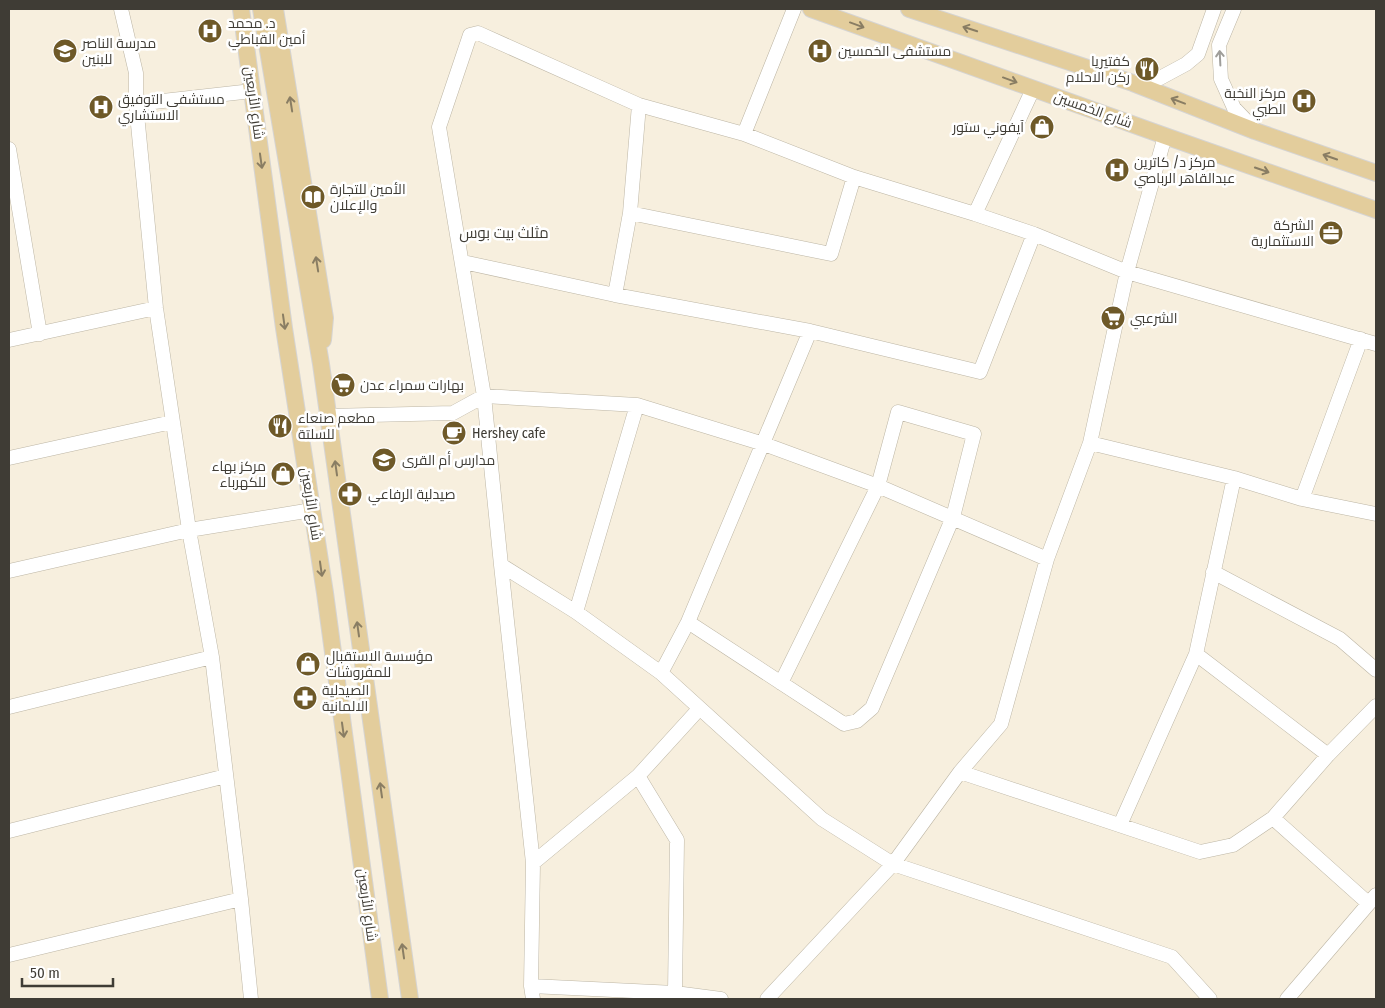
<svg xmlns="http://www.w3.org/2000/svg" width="1385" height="1008" viewBox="0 0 1385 1008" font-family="'Fira Sans Condensed',Cairo,sans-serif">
  <rect width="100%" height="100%" fill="#f7efde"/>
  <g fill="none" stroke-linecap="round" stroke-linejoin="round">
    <defs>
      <path id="minor" d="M121,9L136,73V104L156,308L189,530L212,657L241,899L251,999
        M1234,9L1219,45L1221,79L1234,108L1255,130
        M1133,83L1160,78L1186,64L1198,54L1214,9
        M136,104L252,91
        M744,134L794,9
        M9,149L40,334
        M630,213L831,254L854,177
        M975,214L1033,89
        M463,262L615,295L810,331L980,372L1034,234
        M615,295L630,213L639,105
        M9,340L156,308
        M328,416L453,413L484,396L637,405L764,444L878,486L1047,559
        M1090,443L1234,478L1302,499L1376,514
        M9,458L172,422
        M1302,499L1361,339
        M501,565L576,612L661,673L822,819L893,864L1172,957L1210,999
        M9,571L189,530L312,510
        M1213,572L1340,639L1376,670
        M576,612L637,405
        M688,622L844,724L857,721L872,708L953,517L974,434L898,412L878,486L781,683
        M1196,654L1328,755
        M661,673L688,622L810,331
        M9,707L212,657
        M960,772L1200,852L1233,845L1273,818L1328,755L1376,706
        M638,776L677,840L675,993
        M1273,818L1368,903
        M1120,825L1196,654L1234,478
        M9,831L226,776
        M533,863L638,776L699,709
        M9,955L241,899
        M531,986L675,993L721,999
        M533,999L531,986L533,863L501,565L484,396L439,127L470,35L478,33L639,105L744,134L854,177L975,214L1034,234L1127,272L1376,344
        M767,999L893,864L960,772L1001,724L1047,559L1090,443L1127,272L1165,136
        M1287,999L1376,895"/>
      <path id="major" d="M241,9L284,328L325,593L380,999
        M261,9L321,364L410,999
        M275,9L325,318L323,340
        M811,9L1165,136L1376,210
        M909,9L1133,83L1255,131L1376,173"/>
    </defs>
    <use href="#minor" stroke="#bdb6a5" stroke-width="15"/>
    <use href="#major" stroke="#d5d4d3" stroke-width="18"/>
    <use href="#minor" stroke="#fff" stroke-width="14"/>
    <use href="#major" stroke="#e3cd9c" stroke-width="16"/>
  </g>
  <defs><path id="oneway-shaft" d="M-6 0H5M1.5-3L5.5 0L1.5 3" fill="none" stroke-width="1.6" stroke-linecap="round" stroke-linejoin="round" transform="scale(1.25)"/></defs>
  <g stroke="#897d63">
    <use href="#oneway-shaft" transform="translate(857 25) rotate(20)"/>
    <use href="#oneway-shaft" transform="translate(970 29) rotate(-162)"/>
    <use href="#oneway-shaft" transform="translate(1010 80) rotate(20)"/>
    <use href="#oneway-shaft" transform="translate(1178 101) rotate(-159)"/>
    <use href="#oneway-shaft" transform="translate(291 104) rotate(-99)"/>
    <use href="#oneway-shaft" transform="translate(1330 157) rotate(-161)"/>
    <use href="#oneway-shaft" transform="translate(261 161) rotate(82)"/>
    <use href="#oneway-shaft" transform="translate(1262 170) rotate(19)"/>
    <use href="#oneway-shaft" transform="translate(317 264) rotate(-99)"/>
    <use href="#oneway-shaft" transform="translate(284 322) rotate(82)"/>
    <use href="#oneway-shaft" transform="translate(336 468) rotate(-98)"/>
    <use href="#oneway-shaft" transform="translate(321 569) rotate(82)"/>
    <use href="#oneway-shaft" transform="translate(358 629) rotate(-98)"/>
    <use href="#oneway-shaft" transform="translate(343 730) rotate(82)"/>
    <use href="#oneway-shaft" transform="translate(381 790) rotate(-98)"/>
    <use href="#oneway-shaft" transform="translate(403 951) rotate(-98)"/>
  </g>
  <use stroke="#9f9e9a" href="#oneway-shaft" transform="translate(1220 58) rotate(-93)"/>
  <defs>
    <symbol id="hospital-disc" viewBox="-11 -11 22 22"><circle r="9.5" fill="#6e5928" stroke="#fff"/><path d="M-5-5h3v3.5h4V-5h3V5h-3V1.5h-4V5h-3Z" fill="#fff"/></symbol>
    <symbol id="school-disc" viewBox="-11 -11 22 22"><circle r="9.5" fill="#6e5928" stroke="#fff"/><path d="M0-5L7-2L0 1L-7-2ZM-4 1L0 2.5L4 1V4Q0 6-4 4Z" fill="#fff"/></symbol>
    <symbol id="restaurant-disc" viewBox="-11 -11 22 22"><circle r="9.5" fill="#6e5928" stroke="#fff"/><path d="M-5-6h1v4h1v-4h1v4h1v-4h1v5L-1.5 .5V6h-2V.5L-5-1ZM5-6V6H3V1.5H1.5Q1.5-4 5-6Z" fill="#fff"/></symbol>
    <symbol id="shop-disc" viewBox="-11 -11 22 22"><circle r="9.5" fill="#6e5928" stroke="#fff"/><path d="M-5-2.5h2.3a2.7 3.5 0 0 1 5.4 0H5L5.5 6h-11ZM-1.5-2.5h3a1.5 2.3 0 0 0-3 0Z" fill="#fff"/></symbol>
    <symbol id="library-disc" viewBox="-11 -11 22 22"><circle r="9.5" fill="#6e5928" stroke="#fff"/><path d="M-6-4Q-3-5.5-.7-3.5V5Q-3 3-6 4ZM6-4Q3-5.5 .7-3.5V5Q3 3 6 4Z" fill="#fff"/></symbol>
    <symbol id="office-disc" viewBox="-11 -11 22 22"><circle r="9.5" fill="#6e5928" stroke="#fff"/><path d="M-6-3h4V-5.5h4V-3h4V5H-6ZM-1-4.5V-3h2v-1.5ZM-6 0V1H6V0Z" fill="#fff"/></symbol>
    <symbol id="supermarket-disc" viewBox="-11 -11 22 22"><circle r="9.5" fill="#6e5928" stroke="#fff"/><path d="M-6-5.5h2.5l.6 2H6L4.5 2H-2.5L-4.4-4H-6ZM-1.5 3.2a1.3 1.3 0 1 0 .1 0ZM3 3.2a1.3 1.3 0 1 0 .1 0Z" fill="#fff"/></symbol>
    <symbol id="cafe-disc" viewBox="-11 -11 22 22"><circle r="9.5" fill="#6e5928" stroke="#fff"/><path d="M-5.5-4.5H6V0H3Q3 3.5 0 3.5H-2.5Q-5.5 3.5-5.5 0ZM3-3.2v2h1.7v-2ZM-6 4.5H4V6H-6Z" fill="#fff"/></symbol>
    <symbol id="pharmacy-disc" viewBox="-11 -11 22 22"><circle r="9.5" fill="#6e5928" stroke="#fff"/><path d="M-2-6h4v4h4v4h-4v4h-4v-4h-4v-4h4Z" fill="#fff"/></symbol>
  </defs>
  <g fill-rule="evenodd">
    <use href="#hospital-disc" x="196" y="17" width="28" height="28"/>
    <use href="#school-disc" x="51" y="37" width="28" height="28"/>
    <use href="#hospital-disc" x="806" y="37" width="28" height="28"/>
    <use href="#restaurant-disc" x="1133" y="55" width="28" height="28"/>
    <use href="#hospital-disc" x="1290" y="87" width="28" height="28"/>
    <use href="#hospital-disc" x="87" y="93" width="28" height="28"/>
    <use href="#shop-disc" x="1028" y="113" width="28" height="28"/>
    <use href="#hospital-disc" x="1103" y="156" width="28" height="28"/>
    <use href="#library-disc" x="299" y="183" width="28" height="28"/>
    <use href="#office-disc" x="1317" y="219" width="28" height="28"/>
    <use href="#supermarket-disc" x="1099" y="304" width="28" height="28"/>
    <use href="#supermarket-disc" x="329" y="371" width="28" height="28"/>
    <use href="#restaurant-disc" x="266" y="412" width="28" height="28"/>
    <use href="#cafe-disc" x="440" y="419" width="28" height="28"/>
    <use href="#school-disc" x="370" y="446" width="28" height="28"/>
    <use href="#shop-disc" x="269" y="460" width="28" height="28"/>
    <use href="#pharmacy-disc" x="336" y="480" width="28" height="28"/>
    <use href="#shop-disc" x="294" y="650" width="28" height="28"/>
    <use href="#pharmacy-disc" x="291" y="684" width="28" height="28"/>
  </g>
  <g text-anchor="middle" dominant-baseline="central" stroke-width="5" stroke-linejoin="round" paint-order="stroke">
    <g font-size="14" fill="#3f3c35" stroke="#fff" text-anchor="start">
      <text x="228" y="23">د. محمد<tspan x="228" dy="16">أمين القباطي</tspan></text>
      <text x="82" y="43">مدرسة الناصر<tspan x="82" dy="16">للبنين</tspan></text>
      <text x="838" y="51">مستشفى الخمسين</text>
      <text x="1130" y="61" text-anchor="end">كفتيريا<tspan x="1130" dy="16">ركن الاحلام</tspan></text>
      <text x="1286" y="93" text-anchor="end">مركز النخبة<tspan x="1286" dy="16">الطبي</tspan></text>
      <text x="118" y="99">مستشفى التوفيق<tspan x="118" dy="16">الاستشاري</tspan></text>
      <text x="1024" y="127" text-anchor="end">آيفوني ستور</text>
      <text x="1134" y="162">مركز د/ كاترين<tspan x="1134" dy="16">عبدالقاهر الرباصي</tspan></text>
      <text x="330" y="189">الأمين للتجارة<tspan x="330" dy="16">والإعلان</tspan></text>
      <text x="1314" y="225" text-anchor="end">الشركة<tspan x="1314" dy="16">الاستثمارية</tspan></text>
      <text x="1130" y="318">الشرعبي</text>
      <text x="360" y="385">بهارات سمراء عدن</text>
      <text x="298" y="418">مطعم صنعاء<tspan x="298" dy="16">للسلتة</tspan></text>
      <text x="472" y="433">Hershey cafe</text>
      <text x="402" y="460">مدارس أم القرى</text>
      <text x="266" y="466" text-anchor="end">مركز بهاء<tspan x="266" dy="16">للكهرباء</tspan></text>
      <text x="368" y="494">صيدلية الرفاعي</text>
      <text x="326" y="656">مؤسسة الاستقبال<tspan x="326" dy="16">للمفروشات</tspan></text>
      <text x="322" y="690">الصيدلية<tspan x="322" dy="16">الالمانية</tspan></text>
    </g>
    <g font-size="14" fill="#3f3c35" stroke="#fff">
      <text transform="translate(254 103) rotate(82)">شارع الأربعين</text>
      <text transform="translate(1093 110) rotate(20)">شارع الخمسين</text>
      <text transform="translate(311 504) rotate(81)">شارع الأربعين</text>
      <text transform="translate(367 905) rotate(82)">شارع الأربعين</text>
    </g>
    <g font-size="15" fill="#3f3c35" stroke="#fff">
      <text x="504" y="233">مثلث بيت بوس</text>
    </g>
  </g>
  <rect width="1385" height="1008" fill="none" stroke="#3f3c35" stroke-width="20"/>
  <path d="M22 978v8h91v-8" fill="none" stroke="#3f3c35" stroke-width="2.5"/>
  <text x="30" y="978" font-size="15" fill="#3f3c35" stroke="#ffffff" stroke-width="4" paint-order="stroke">50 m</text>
</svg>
